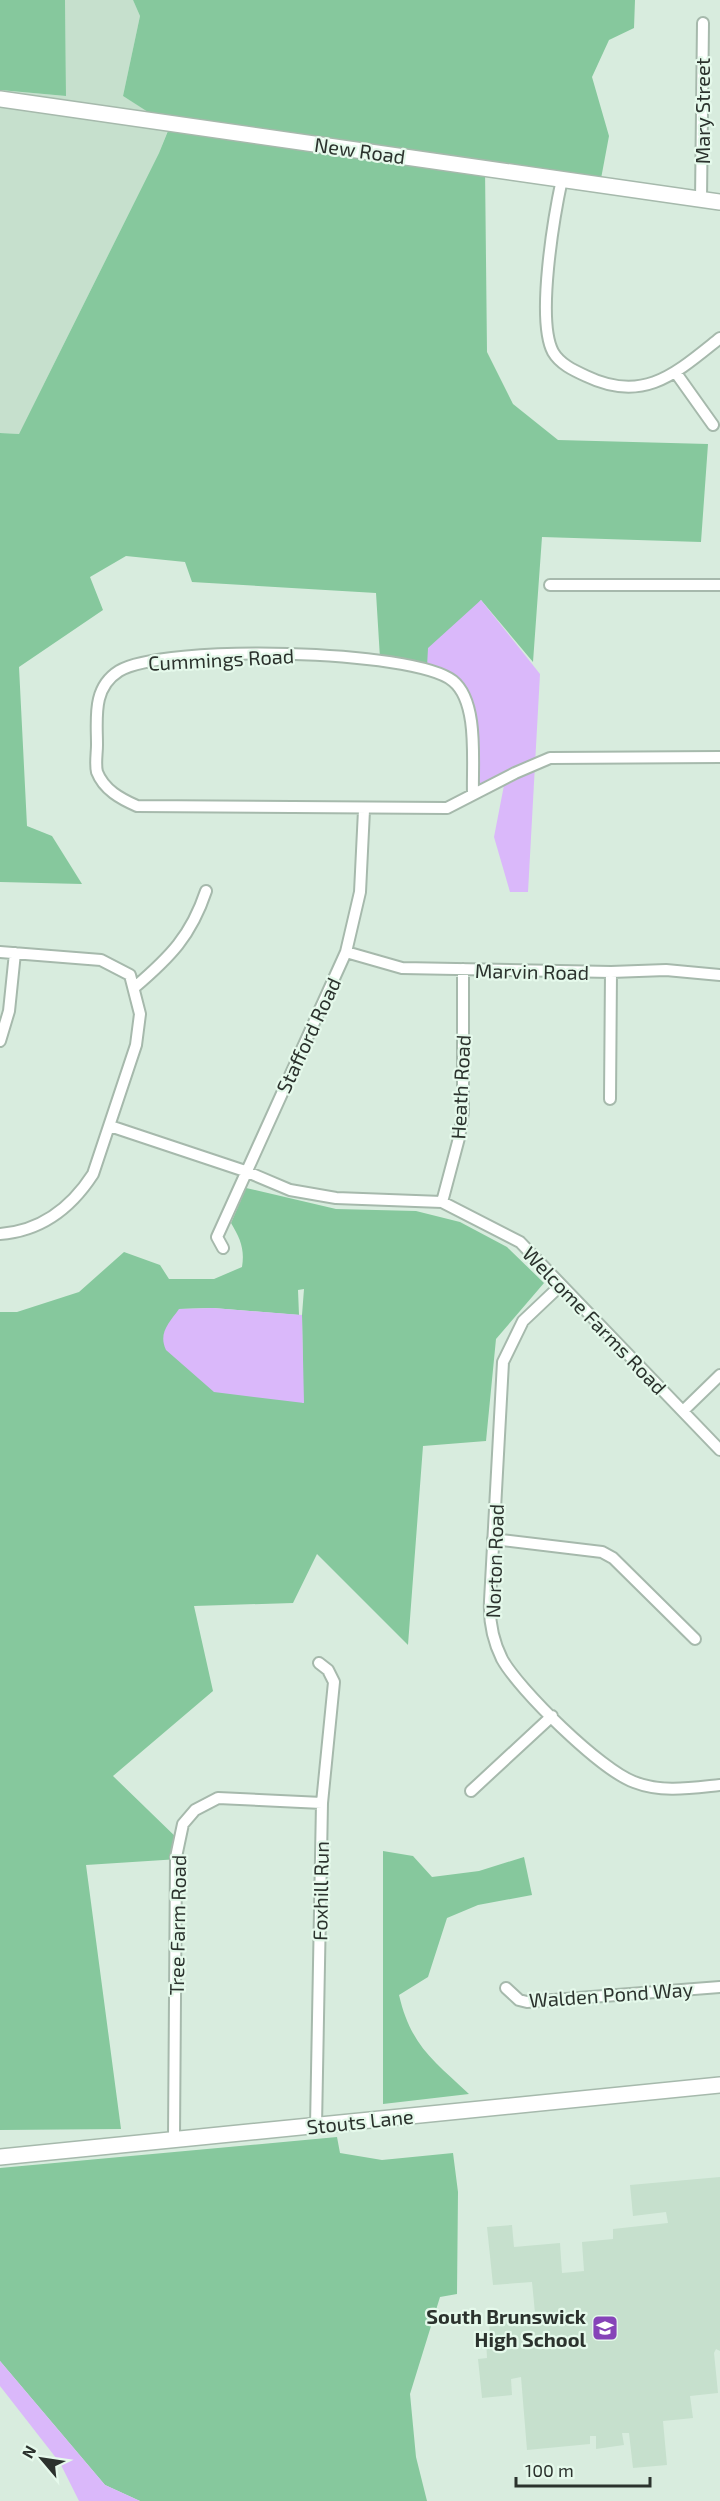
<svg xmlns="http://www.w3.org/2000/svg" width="720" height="2501" viewBox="0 0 720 2501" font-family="'Exo 2',sans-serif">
  <rect width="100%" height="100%" fill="#d8ecde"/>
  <path fill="#c6e0cd" d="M65,0H133L140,16L123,96L170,125L159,153L19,434L0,433V90L66,96Z
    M720,2177V2351L716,2349L714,2353L718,2393L690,2396L693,2418L663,2421L667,2465L633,2468L629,2433H622L624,2445L596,2449V2436H590V2444L527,2450L521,2377L511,2379L512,2395L482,2398L478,2359L487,2358L486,2339L490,2338L489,2318L535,2313L532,2282L493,2285L487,2227L512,2225L514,2247L560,2243L562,2273L584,2271L582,2242L613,2239V2229L668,2223L666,2212L633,2216L630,2185Z"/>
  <path fill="#86c89d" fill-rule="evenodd" d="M0,0H65L66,96L0,90Z
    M133,0H635L634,28L609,40L592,77L609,136L600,184L485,168L487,352L513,404L558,440L708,444L701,542L542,537L533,662L481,600L427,667L380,658L376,593L192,582L185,562L126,556L90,577L103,610L19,667L27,826L52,836L82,884L0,882V433L19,434L159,153L170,126L123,96L140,16Z
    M246,1188L336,1209L416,1211L460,1222L507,1247L544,1283L496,1339L486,1441L423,1446L408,1645L317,1554L293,1603L194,1606L213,1691L113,1776L181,1842L179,1859L86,1865L121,2129L0,2130V1312H17L79,1292L124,1252L160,1265L169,1279H214L242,1267C245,1249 240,1238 231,1223ZM304,1289L302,1315L303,1403L179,1309L213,1308L299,1315L298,1290Z
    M383,1851L413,1856L432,1877L479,1871L524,1857L532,1895L478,1905L447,1918L428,1977L399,1995C411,2046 433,2060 469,2094L383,2104Z
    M337,2137L340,2153L382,2160L453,2153L458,2192L457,2294L440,2297L410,2394L416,2457L427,2501H140L105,2485L0,2361V2168Z"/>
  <path fill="#dab8fa" d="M481,600L540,674L528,892H510L494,837L505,780L472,796L468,693L427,667L428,648Z
    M213,1308L302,1315L304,1403L214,1392L166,1350C158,1333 169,1323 179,1309Z
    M0,2361L105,2485L140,2501H79L60,2463L0,2386Z"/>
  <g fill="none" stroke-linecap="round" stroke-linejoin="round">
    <defs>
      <path id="street" d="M562,179C554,216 536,320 553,352C560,364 573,370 586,376C644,404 676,373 720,338
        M701,199L703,23
        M676,373L713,425
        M550,585H720
        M473,794C472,763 479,702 453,681C414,649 162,644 119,671C92,688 97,718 97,745C97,753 95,764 97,772C104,790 121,799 137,806L447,808L515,773L550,758L720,757
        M0,952L101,960L130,975L140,1014L136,1045L93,1174C71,1208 41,1231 0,1234
        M346,952L402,968L611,972L666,970L720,975
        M135,987C170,957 191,936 206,891
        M0,1041L9,1011L15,953
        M610,1099L611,972
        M110,1126L245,1171L290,1190L336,1198L442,1202L520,1242L720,1450
        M442,1202L459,1138L463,1112V969
        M223,1248L217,1237L346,952L360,892L364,810
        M561,1285L523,1321L503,1362L490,1601C489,1621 493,1641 502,1659C519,1690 601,1770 634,1782C662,1793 691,1788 720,1785
        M683,1411L720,1375
        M493,1539L602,1552L613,1558L695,1639
        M471,1791L552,1716
        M506,1988L519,2000L527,2002L720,1987
        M316,2126L322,1803L334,1682L328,1670L319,1663
        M174,2138L176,1857L183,1824L195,1810L218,1798L322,1803"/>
      <path id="secondary" d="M0,99L720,202
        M0,2157L720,2085"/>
    </defs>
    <use href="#street" stroke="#a6b9ac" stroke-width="14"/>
    <use href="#secondary" stroke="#a6b9ac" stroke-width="18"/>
    <use href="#street" stroke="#fff" stroke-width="10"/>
    <use href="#secondary" stroke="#fff" stroke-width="15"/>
  </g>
  <defs>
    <symbol id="school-square" viewBox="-11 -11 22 22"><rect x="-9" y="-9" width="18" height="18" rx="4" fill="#8644b8" stroke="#e5f9eb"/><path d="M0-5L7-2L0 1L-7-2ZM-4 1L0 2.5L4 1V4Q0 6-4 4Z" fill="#fff"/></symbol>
  </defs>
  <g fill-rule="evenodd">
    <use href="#school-square" x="590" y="2313" width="30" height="30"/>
  </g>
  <g text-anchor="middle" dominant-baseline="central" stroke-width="4.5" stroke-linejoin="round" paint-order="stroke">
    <g font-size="20" fill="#2b322d" stroke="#e5f9eb">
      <text transform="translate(702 111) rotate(-90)">Mary Street</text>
      <text transform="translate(360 150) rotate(8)">New Road</text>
      <text transform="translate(221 659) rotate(-3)">Cummings Road</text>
      <text transform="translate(532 971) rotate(1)">Marvin Road</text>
      <text transform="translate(308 1035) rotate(-65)">Stafford Road</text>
      <text transform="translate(460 1087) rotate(-87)">Heath Road</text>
      <text transform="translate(595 1320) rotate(46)">Welcome Farms Road</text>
      <text transform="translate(494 1561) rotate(-88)">Norton Road</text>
      <text transform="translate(320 1891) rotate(-89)">Foxhill Run</text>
      <text transform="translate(177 1925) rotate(-89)">Tree Farm Road</text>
      <text transform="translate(611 1994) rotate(-4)">Walden Pond Way</text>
      <text transform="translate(360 2121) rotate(-6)">Stouts Lane</text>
    </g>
    <g font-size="20" font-weight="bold" fill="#2b322d" stroke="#e5f9eb" text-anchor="end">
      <text x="586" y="2316">South Brunswick<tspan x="586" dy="23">High School</tspan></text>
    </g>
  </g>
  <g transform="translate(42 2459) rotate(299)" stroke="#e5f9eb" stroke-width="4.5" paint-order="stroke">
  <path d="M0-4.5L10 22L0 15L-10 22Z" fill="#2b322d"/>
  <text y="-9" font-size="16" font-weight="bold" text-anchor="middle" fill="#2b322d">N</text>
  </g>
  <path d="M516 2477v9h134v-9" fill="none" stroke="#2b322d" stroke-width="3"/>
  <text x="525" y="2477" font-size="18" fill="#2b322d" stroke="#e5f9eb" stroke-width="4.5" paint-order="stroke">100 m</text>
</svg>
